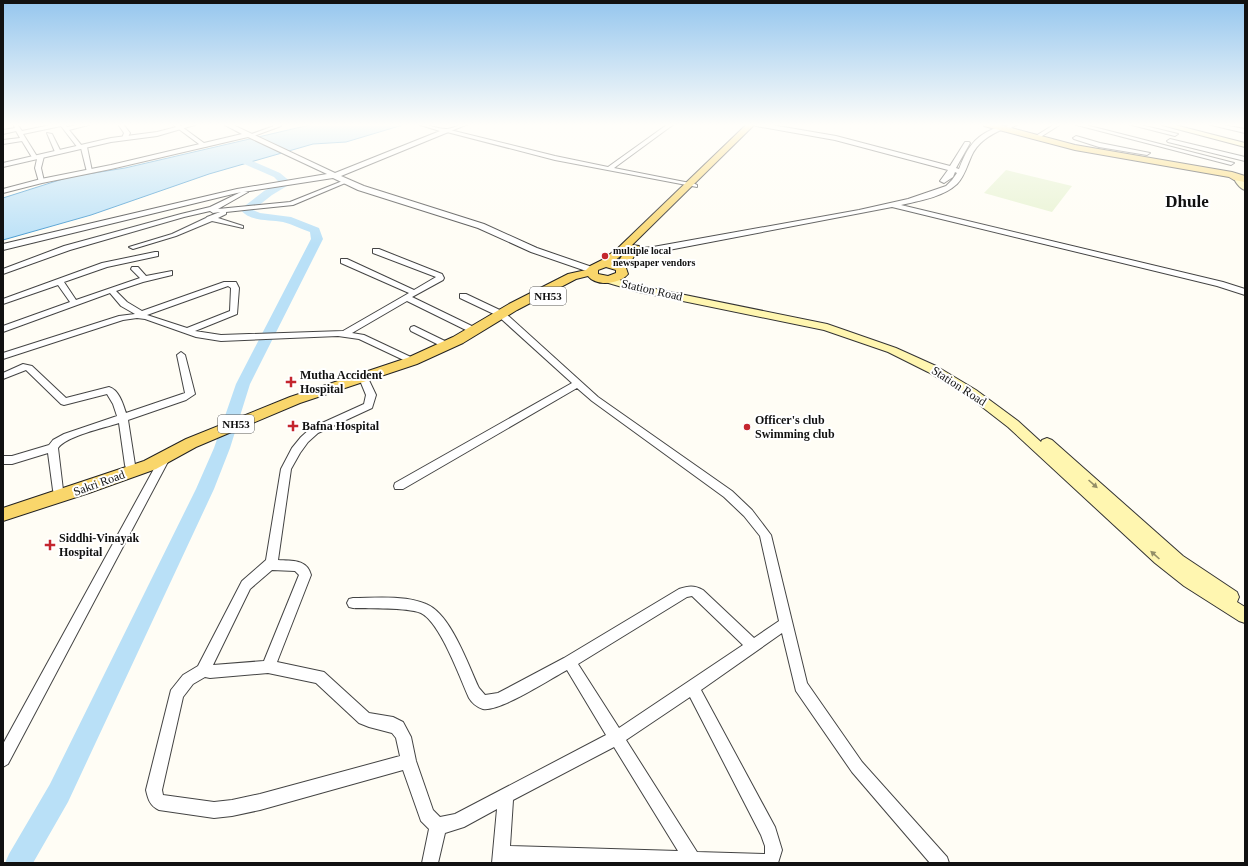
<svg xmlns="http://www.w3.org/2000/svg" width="1248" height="866" viewBox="0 0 1248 866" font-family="'Times New Roman',serif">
  <rect width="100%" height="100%" fill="#fffdf5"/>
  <path fill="#e6f2cf" d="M1006,170L1072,186L1052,212L984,193Z"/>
  <path fill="#b9e0f7" stroke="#3f96cf" d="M314,124H406L346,142L313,144L209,174L91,215L3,240V198L69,177L125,168Z"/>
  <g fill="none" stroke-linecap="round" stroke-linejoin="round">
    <path fill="#b9e0f7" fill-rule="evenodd" d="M229,151L280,173L292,183L272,195L253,210L260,213L291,217L319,228L323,239L250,384L230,448L214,489L68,802L33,863H5L9,854L50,784L196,489L214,448L236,384L311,239L310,232C301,229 292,224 283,222C269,219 250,222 241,210L242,208L264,191L280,183L274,177L226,156L224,154Z"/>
    <defs>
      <path id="minor" d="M13,124H17L22,131L55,124H65L67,127L83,124H92L69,130L82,146L87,147L92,171L87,172L81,148H78L61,126L23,134L38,158L39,155L44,156L41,168L44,181L39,182L35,168L37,159H33L22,141L3,144V140L20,138L16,131L3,134V130L15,128Z
        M118,124H123L130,133L127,139L122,138L124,133Z
        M172,124H178L208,146L203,147Z
        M272,124H278L281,126L251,137L246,136L274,126Z
        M668,124H674L614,168L695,184L697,185V187L555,160L443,131L446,129L555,156L608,167Z
        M1011,124H1018L1007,130L1002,129Z
        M1055,124H1061L1039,138L1034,137Z
        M1073,124H1082L1234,163L1231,165Z
        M1128,124H1137L1178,134L1175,136Z
        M1207,124H1217L1245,129V133Z
        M47,133L52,134L61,152L60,153L55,152Z
        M1076,136L1100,143L1150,153L1147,155L1099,147L1074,139L1073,138Z
        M1170,139L1245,157V161L1168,142L1167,141Z
        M345,180L350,181L293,205L226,212V214L218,218L243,226V228L212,221L176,236L133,249L129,247L172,234L206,218L207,217L220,212L213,213L210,211L184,217L70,250L3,274V269L64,246L181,214L210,207L243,191L248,192L218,209L290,202Z
        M373,249H379L442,274L444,278L443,280L412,297L478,329L479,331L478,333H472L407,301L352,333L364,335L415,359L416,361L415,363L412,364L359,339L338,336L221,341L196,337L145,319L137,318L123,320L3,359V353L119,316L135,314L121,306L110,293L3,332V326L70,302L58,285L3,304V299L102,263L155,252H158V256L107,267L64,282L76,300L140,278L131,269L132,267H138L146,276L172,271V275L143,282L116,291L127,302L142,311L224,282H236L239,288L237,314L195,331L221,335L343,331L409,293L341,263V259H347L414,290L436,277L373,253ZM228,286L231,288L230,311L187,328L147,315Z
        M460,294H466L504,312L598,397L732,491L752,510L771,535L807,683L862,762L947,857L949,863H930L852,772L796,691L782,633L701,690L775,827L782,850L778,863H492L497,809L464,827L445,833L438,863H422L429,829L421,821L403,770L260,810L232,816L214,818L159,810C150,806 148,799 146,790L171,690L183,675L198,666L242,581L266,560L281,469L292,448L301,437L311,428L364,404L366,395L359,378L361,376H367L376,395L372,408L318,433L308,442L300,453L291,469L278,560C292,561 307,559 311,575L277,662L324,672L369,713L393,717L403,722L411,737L416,761L433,810L440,817L455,814L606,735L567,670C550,679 500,712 483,709C477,707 472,703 469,698C460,678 440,622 421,613C406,607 370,609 353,608L349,607L347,603L349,599L353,598C375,598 406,595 426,604C451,614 468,665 479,688L485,695L498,693L564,658L679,589C688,586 694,585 703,590L754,638L779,621L760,536L744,516L724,497L592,401L577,388L403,489H395L394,486L395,483L572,383L498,316L460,298ZM272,570L295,571L299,575L264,661L213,665L250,589ZM692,596L743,645L619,728L578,664L687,597ZM268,673L316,683L359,723L369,727L392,733L396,738L400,756L260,794L232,800L214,802L163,795L162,790L183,697L193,684L205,677L210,678ZM690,697L761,835L765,846V854L697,852L626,740ZM614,747L678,851L510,846L513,800Z
        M414,326L449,343L450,345L449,347H443L411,331L410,329L411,327Z
        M181,352L185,355L195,394L186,400L128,420L135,465L134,468H126L125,465L119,423C104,428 66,436 58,448L63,490L62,493H54L53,490L48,453L12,464H3V456H12L49,445L53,440L64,434L117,416L113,404L107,394L64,405L61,404L26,370L3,379V373L23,364L32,366L66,398L109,387C119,390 123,404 126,413L185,393L177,355Z
        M166,452L170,453L171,456L8,764L3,767V744L161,456L162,453Z"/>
      <path id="tertiary" d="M188,124H198L157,136L111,142L3,167V163L111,138L157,132Z
        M223,124H231L335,173L440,131L417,124C427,124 438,129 446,129C452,129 459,124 468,124L341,176L364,186L484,224L537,248L595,268L596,270L595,272H589L531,252L478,228L358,190L333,178L237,193L3,250V244L237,189L327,174L248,137L111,169L42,183L3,193V189L41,179L111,165L242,134Z
        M753,124H766L836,136L950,166L965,142H969L970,143L956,168L959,169C966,151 973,138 991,130C995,128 999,126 1003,127V129C990,135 977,142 971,157C967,166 964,177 957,184C943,197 919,201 901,205L1223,282L1245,289V295L1217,286L892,207L653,253L629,254L628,252L632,249L653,247L859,210L908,199L946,186L952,180L957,173L955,172L953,177L944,183L940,181L948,170L835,140L756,126Z"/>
      <path id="secondary" d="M1161,124H1171L1245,143V147L1162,125Z
        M1234,176H1240L1245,183V190C1240,189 1233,180 1234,176Z
        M609,277L641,286L827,324L896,348L936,366L976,390L1018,421L1041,442L1042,440L1047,438L1052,440L1183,556L1237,592L1239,597L1237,602L1245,607V623L1239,621L1184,586L1155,563L1008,427L968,396L928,372L888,352L824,330L639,292L605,282L604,280L605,278Z"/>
      <path id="primary" d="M747,124H755L632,245L639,246L640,248L626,268L628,274C620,284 597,287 588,276L576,279L517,310L463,343L417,364L300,403L196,447L156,469L89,493L3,521V508L144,461L186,439L290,397L407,358L453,337L509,304L568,274L586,270L590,266L602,260L617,249ZM623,254L617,264L613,262ZM606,267L616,270V273L608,276L598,274V270Z
        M983,124H996L1075,145L1232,172L1245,176V182L1234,180L1229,177L1075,150L984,126Z"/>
    </defs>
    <use href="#minor" stroke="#444" stroke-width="2"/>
    <use href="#tertiary" stroke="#444" stroke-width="2"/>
    <use href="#secondary" stroke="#333" stroke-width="2"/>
    <use href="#primary" stroke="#222" stroke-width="2"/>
    <use href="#minor" fill="#fff" fill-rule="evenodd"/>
    <use href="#tertiary" fill="#fff" fill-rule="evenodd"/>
    <use href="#secondary" fill="#fff6b0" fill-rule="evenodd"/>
    <use href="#primary" fill="#f9d66b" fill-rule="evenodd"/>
  </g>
  <defs><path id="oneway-solid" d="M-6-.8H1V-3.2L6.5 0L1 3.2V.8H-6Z"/></defs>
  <g fill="#948f68">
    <use href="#oneway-solid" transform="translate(1093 484) rotate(42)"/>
    <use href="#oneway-solid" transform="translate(1155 555) rotate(-138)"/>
  </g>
  <linearGradient id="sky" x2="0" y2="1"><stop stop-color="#95c6ee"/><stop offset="0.51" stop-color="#fffefa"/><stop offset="1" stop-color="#fffefa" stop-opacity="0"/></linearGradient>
  <rect width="1248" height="245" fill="url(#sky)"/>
  <g fill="#c4262e" stroke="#fff" stroke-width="1.5">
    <circle cx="605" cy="256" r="4"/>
    <path d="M289 376h4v4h4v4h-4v4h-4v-4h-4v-4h4z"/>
    <path d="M291 420h4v4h4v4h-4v4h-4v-4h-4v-4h4z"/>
    <circle cx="747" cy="427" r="4"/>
    <path d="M48 539h4v4h4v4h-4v4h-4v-4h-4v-4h4z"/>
  </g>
  <g text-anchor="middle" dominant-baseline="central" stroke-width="4" stroke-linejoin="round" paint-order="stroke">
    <g font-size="10" font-weight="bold" fill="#111" stroke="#fff" text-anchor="start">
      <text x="613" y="250">multiple local<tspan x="613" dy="12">newspaper vendors</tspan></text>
    </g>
    <g fill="#fff" stroke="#585858" stroke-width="1">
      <rect x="530" y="287" width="36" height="18" rx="3"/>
      <rect x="218" y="415" width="36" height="18" rx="3"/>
    </g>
    <g font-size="11" font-weight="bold" fill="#111">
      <text x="548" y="296">NH53</text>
      <text x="236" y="424">NH53</text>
    </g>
    <g font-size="12" fill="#111" stroke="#fff">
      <text transform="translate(652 290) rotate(13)">Station Road</text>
      <text transform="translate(959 386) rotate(33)">Station Road</text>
      <text transform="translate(99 483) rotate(-20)">Sakri Road</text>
    </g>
    <g font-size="12" font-weight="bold" fill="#111" stroke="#fff" text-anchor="start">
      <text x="300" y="375">Mutha Accident<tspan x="300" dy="14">Hospital</tspan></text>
      <text x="755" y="420">Officer's club<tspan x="755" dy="14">Swimming club</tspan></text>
      <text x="302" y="426">Bafna Hospital</text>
      <text x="59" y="538">Siddhi-Vinayak<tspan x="59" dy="14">Hospital</tspan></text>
    </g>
    <g font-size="17" font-weight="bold" fill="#111" stroke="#fff">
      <text x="1187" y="201">Dhule</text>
    </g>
  </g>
  <rect width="1248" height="866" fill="none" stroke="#111111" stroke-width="8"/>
</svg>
